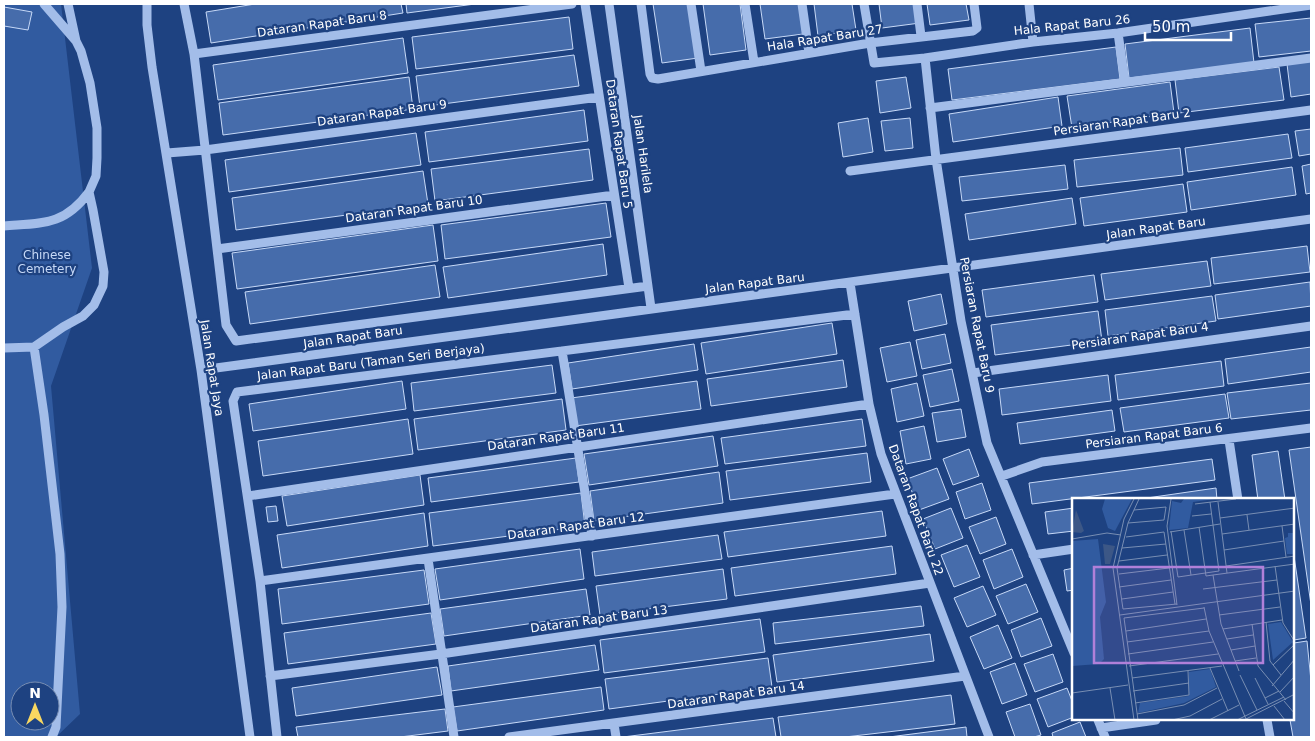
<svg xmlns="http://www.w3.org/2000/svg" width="1315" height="741" viewBox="0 0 1315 741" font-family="'DejaVu Sans',sans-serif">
  <rect width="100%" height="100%" fill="#1e4281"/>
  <path fill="#315ba0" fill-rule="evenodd" d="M4,4H61L92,268L51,386L80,714L56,737H4ZM20,691H50V721H20Z"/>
  <path fill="#466cab" stroke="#c7d9f7" d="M255,4H401L403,13L211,43L206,12Z
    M406,4H475L407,13Z
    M653,4H690L698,58L662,63Z
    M703,4H740L746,50L710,55Z
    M760,4H799L803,34L765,39Z
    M814,4H852L856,30L818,36Z
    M879,4H917L920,23L882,28Z
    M927,4H966L969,20L930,25Z
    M4,7L32,12L28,30L4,26Z
    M569,17L573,49L416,69L412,37Z
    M1311,18V51L1259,57L1255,24Z
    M1250,28L1254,63L1129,78L1125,44Z
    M403,38L408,73L218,100L213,65Z
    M1116,47L1120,79L952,100L948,69Z
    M574,55L579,86L420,107L416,76Z
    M1311,61V94L1291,97L1287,64Z
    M1279,67L1284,100L1179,113L1175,80Z
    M409,77L413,109L223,135L219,103Z
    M906,77L911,108L880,113L876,81Z
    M1170,82L1174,113L1072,128L1067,96Z
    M1058,97L1062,126L953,142L949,114Z
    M584,110L588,141L429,162L425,132Z
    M868,118L873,152L843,157L838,123Z
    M910,118L913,148L885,151L881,121Z
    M1311,129V154L1299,156L1295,131Z
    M416,133L421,165L229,192L225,160Z
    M1288,134L1292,158L1188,172L1185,148Z
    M1180,148L1183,175L1077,187L1074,160Z
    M589,149L593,180L435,201L431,169Z
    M1311,164V193L1306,194L1302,166Z
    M1065,165L1068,189L962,201L959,177Z
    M1292,167L1296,195L1191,210L1187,182Z
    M423,171L428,204L236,230L232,198Z
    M1183,184L1187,212L1084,226L1080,198Z
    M1072,198L1076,224L969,240L965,214Z
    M606,203L611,237L445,259L441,225Z
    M433,225L438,261L237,289L232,253Z
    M603,244L607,275L448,298L443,267Z
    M1307,246L1310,272L1214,284L1211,258Z
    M1207,261L1211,286L1105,300L1101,274Z
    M435,265L440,297L250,324L245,292Z
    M1094,275L1098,302L986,317L982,290Z
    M1310,282L1311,306L1218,319L1215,295Z
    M941,294L947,324L914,331L908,301Z
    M1212,296L1216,321L1108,336L1105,310Z
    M1098,311L1102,341L995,355L991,325Z
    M832,323L837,354L706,374L701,343Z
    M945,334L951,363L922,369L916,340Z
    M910,342L917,376L887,382L880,348Z
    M694,344L698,370L572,389L568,363Z
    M1311,347V372L1228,384L1225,359Z
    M843,360L847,387L711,406L707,379Z
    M1221,361L1224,386L1118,400L1115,375Z
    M552,365L556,393L414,411L411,383Z
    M952,369L959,401L930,407L923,375Z
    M1108,375L1111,401L1002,415L999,389Z
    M402,381L406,409L253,431L249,404Z
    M697,381L701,409L575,426L571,398Z
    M917,383L924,416L897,422L891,389Z
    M1311,383V410L1231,419L1227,393Z
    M1225,394L1229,418L1124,432L1120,408Z
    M562,399L566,430L418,450L414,419Z
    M961,409L966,437L937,442L932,413Z
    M1112,410L1115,431L1020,444L1017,423Z
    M408,419L413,454L263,476L258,441Z
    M862,419L866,446L725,464L721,438Z
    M924,426L931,459L906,464L900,431Z
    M713,436L718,466L589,485L584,454Z
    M1311,447V605L1289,450Z
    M969,449L979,476L953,485L943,459Z
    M1278,451L1285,500H1258L1252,455Z
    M867,453L871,482L730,500L726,471Z
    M576,458L579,482L431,502L428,478Z
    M1212,459L1215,480L1032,504L1029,483Z
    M937,468L949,499L919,510L907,479Z
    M719,472L723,503L594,521L590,491Z
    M420,475L424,505L287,526L282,496Z
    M982,483L991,510L965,519L956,492Z
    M1216,488L1217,500H1133Z
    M581,493L585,526L433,546L429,513Z
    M276,506L278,521L268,522L266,507Z
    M951,508L963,538L935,549L923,519Z
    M1074,508V531L1048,534L1045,512Z
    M882,511L886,536L728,557L724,532Z
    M424,513L428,546L282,568L277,535Z
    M996,517L1006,544L980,554L969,527Z
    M718,535L722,559L595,576L592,552Z
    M967,545L980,577L954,587L941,555Z
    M892,546L896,574L735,596L731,568Z
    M580,549L584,579L440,600L435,569Z
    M1012,549L1023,577L994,589L983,560Z
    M1294,556L1306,638L1294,640Z
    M1074,568V590L1067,591L1064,570Z
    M723,569L727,599L600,615L596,586Z
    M424,570L429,604L282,624L278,589Z
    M1026,584L1038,612L1008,624L996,596Z
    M983,586L996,615L967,627L954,598Z
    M586,589L590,615L444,636L440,609Z
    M921,606L924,626L775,644L773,623Z
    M431,613L436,644L288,664L284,633Z
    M1041,618L1052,646L1021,657L1011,630Z
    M760,619L765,652L604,673L600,640Z
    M998,625L1012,658L984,669L970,637Z
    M930,634L934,661L777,682L773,655Z
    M1307,641L1311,681V737H1293L1290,720H1294V643Z
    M595,645L599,670L451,691L448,666Z
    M1053,654L1063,682L1035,692L1024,664Z
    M768,658L772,687L609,709L605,679Z
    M1015,663L1027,695L1002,704L990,672Z
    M437,667L442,695L296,716L292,688Z
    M601,687L604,710L457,731L453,707Z
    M1067,688L1074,706V717L1048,727L1037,699Z
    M951,695L955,724L845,737H781L778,717Z
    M1030,704L1041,735L1034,737H1015L1006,712Z
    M445,709L448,731L400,737H298L296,727Z
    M773,718L776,737H623Z
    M1080,722L1086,737H1053L1052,733Z
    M966,727L967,737H889Z"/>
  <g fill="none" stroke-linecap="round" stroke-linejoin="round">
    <path stroke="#a3bde9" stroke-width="9" d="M44,4L76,41L81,51L90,83L97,128V158L96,176L89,192L93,210L104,272L103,286L94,305L83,316L63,327L34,347L44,415L60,554L62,607L56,727L52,737
      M68,4L76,41
      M147,4V25L152,67L201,370L250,737
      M184,4L194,54L226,325L236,341L648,286
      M585,4L629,288
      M609,4L651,308
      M641,4L650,74L652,78L658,79L870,43L973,31L977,28L974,4
      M691,4L701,71
      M745,4L754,62
      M802,4L809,53
      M864,4L874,63L925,58L936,159L961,321L987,443L1074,653
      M917,4L921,36
      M1029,4L1033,42
      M1118,33L1125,82
      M194,54L572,4
      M925,58L1033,42L1118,33L1311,5
      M930,108L1311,58
      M167,153L205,150L599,97
      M850,171L1311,110
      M4,226C42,223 64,226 89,192
      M217,249L614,195
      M850,283L869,404L881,454L989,737
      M4,348L34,347
      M562,351L592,536
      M201,370C571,320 941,271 1311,219
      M973,373L1311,326
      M1229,440L1238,500
      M1002,476L1042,462L1311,428
      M248,496L869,404
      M1033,555L1074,549
      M428,559L454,737
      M260,581L895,494
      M270,676L441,654L930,583
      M1098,720L1105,737
      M1267,720L1270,737
      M614,724L616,737
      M1101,728L1156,720
      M277,737L260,581L233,401L237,392L855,314
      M509,737L965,676"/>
  </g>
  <g text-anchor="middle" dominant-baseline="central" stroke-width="4.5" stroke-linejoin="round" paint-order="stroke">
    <g font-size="12" fill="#fff" stroke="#1e4281">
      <text transform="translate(322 24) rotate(-8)">Dataran Rapat Baru 8</text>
      <text transform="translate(1072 25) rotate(-6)">Hala Rapat Baru 26</text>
      <text transform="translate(825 38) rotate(-9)">Hala Rapat Baru 27</text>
      <text transform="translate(382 113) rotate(-8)">Dataran Rapat Baru 9</text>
      <text transform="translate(1122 122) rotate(-8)">Persiaran Rapat Baru 2</text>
      <text transform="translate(619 144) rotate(82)">Dataran Rapat Baru 5</text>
      <text transform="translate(643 154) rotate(82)">Jalan Harilela</text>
      <text transform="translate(414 209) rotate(-8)">Dataran Rapat Baru 10</text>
      <text transform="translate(1156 228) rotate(-8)">Jalan Rapat Baru</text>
      <text transform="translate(755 283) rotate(-7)">Jalan Rapat Baru</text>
      <text transform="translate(977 325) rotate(79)">Persiaran Rapat Baru 9</text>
      <text transform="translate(1140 336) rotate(-8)">Persiaran Rapat Baru 4</text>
      <text transform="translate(353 337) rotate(-8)">Jalan Rapat Baru</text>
      <text transform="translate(371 362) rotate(-7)">Jalan Rapat Baru (Taman Seri Berjaya)</text>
      <text transform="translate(212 368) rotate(81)">Jalan Rapat Jaya</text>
      <text transform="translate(1154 436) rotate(-7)">Persiaran Rapat Baru 6</text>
      <text transform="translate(556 437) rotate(-8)">Dataran Rapat Baru 11</text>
      <text transform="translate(916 510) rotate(70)">Dataran Rapat Baru 22</text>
      <text transform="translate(576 526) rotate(-8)">Dataran Rapat Baru 12</text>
      <text transform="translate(599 619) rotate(-8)">Dataran Rapat Baru 13</text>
      <text transform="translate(736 695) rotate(-8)">Dataran Rapat Baru 14</text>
    </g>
    <g font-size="12" fill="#c7d9f7" stroke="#1e4281">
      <text x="47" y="255">Chinese<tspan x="47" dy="14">Cemetery</tspan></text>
    </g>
  </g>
  <g transform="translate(1072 498)">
    <rect width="222" height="222" fill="#1e4281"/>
    <path d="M33,1H60L43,33L36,30L30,11ZM112,1H143L121,4L116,30L97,32L100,3L109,5ZM216,35H222V56H215L213,40L216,39ZM26,41L34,104L28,119L32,161L27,166L0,168V43ZM209,124L221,144L201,162L196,126ZM138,171L144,189L112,205L66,215L68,205L117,198V174Z" fill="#315ba0"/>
    <path d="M4,12L12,33L9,35L0,34ZM31,46L43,48L38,66H33Z" fill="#3c5786"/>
    <path fill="none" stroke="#788eb3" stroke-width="1" d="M67,1L56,25L45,70L51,111L105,106M99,1L95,28L105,107M146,4L155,75M123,6L164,1M62,12L94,9M175,17L177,32M120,18L139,16M148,20L223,10M56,25L92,22L94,9M210,28L214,59M127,29L134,78L141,77L149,126L167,173M112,32L119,77M99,33L106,79L147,73L138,4M98,34L148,26M150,36L223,26M54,39L92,34L103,106M0,41L35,35L49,37M50,50L94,46M152,52L212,43M47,63L95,57M154,68L223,58M203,68L211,125L223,144M47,76L97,70M141,77L223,66M47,89L99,82M131,91L205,82M50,101L101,94M132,109L137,133L174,221M48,117L223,93M147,117L208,109M194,124L198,163L209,177M180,126L186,168L214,202M151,131L210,122M54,133L134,121M155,141L181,137M55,144L137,133M159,152L183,148M56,156L141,144M163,163L184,160M201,167L223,146M57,168L146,156M138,170L156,213M168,177L185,212M60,180L150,168M183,180L196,206M200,188L223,161M38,190L43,222M61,193L117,185M208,194L223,178M0,195L56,187M193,200L207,193M212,203L223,216M63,205L117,197L116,173M202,208L213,222M65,216L112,207L145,190M174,221L223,196M62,222L41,70L52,21L62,1M66,222L52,120L132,110M100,222L118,218L150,201M137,222L167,207M165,222L212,199"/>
    <path fill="#b080d9" fill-opacity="0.15" stroke="#b080d9" stroke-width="2.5" d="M22,69H191V165H22Z"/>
    <rect width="222" height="222" fill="none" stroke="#fff" stroke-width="2.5"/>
  </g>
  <rect width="1315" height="741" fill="none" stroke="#ffffff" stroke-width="10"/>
  <g transform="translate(35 706)"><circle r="24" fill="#1e4281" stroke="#788eb3"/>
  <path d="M0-4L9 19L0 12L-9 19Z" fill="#f8d761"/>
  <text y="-8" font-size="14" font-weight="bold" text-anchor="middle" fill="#ffffff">N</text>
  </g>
  <path d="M1145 32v8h86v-8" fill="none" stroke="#ffffff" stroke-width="2.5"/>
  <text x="1152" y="32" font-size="15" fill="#ffffff" stroke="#1e4281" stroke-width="4" paint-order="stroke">50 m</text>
</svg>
